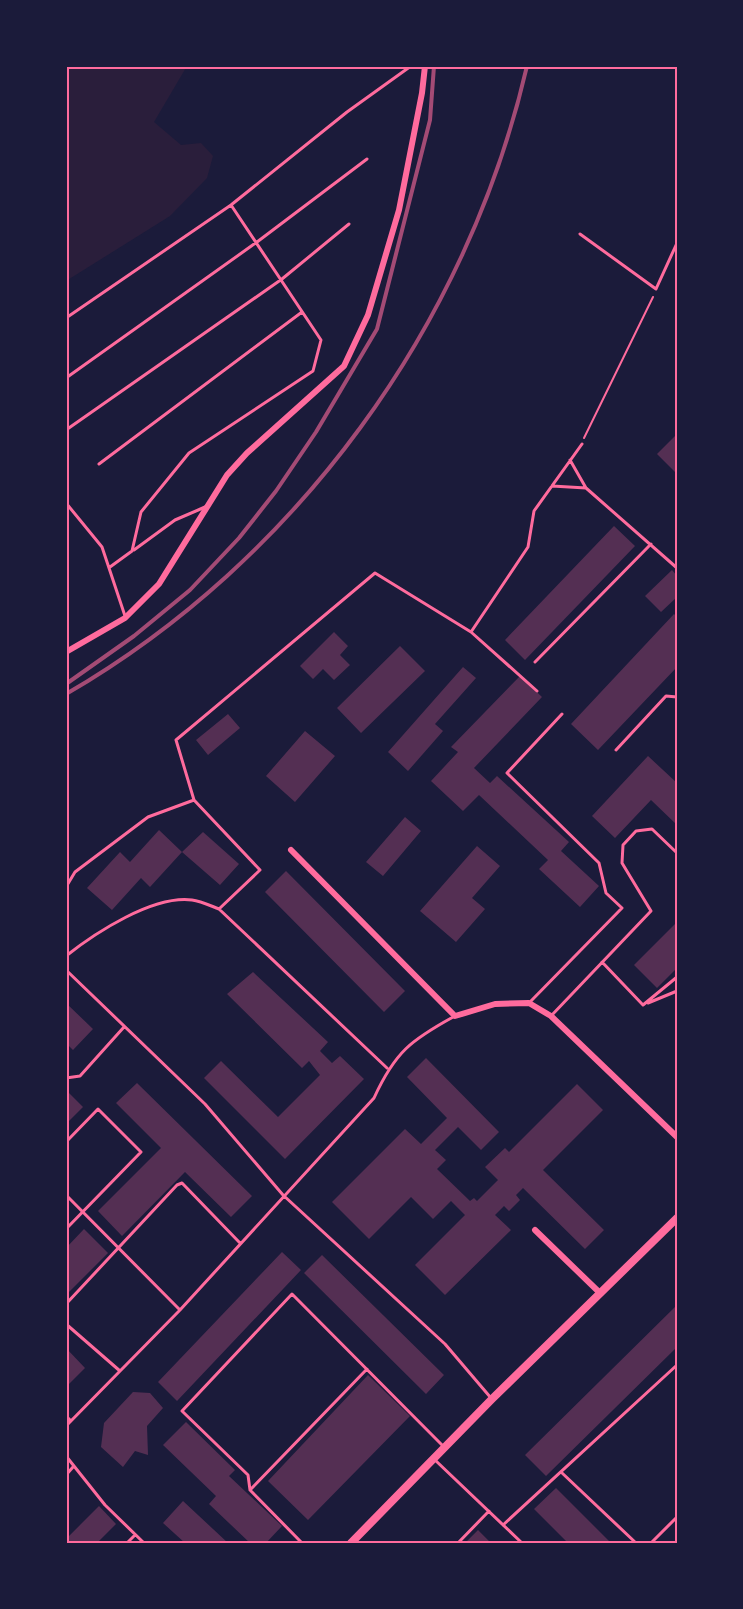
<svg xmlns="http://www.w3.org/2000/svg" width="743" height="1609" viewBox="0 0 743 1609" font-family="Barlow,sans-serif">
  <rect width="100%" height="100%" fill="#1b1b3a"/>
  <path fill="#2a1e3b" d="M66,66H187L154,122L181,145L201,143L213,156L207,178L170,216L66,281Z"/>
  <path fill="#542f53" d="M677,434V474L657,454Z
    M614,526L635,546L525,660L505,640Z
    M672,570L677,576V597L661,612L645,596Z
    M674,614L677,617V667L598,750L571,724Z
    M334,632L348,646L340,655L350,665L334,680L323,669L313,679L300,666Z
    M400,646L425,671L361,733L337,708Z
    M463,667L476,678L435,724L443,731L408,771L388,752Z
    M520,676L542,697L474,768L490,783L497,776L569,842L561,851L599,886L580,907L539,869L548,860L479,795L463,811L431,781L458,752L451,747Z
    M228,714L240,728L208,755L196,740Z
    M305,731L335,756L295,802L266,776Z
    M648,756L677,783V825L651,800L615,838L592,816Z
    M405,817L421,831L383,876L366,862Z
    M159,830L182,852L150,887L141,878L112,910L87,888L120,852L130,862Z
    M203,832L239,864L220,885L182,852Z
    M477,846L500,866L472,898L485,909L456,942L420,911Z
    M286,871L405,991L384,1012L265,892Z
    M677,922V968L657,988L634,965Z
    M253,972L328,1042L320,1051L332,1063L340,1056L364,1079L285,1159L204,1078L221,1061L278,1117L320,1075L309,1061L302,1068L227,994Z
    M66,1003L93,1029L73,1050L66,1043Z
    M426,1058L499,1132L481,1150L458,1127L435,1150L446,1160L437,1169L470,1201L474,1198L477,1201L498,1180L485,1167L505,1148L509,1152L577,1084L603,1110L543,1170L604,1230L585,1249L523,1188L516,1195L520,1200L509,1211L504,1206L495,1215L511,1230L445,1295L415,1265L465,1215L451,1201L433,1219L411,1197L369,1239L332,1202L405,1129L421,1144L447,1118L407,1077Z
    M137,1083L252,1196L231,1217L185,1172L122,1236L98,1211L161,1148L116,1103Z
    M66,1090L83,1107L66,1124Z
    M84,1229L108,1253L66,1295V1248Z
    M282,1252L301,1270L177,1401L158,1382Z
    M322,1255L444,1375L426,1394L304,1273Z
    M677,1305V1347L546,1476L525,1455Z
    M66,1348L85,1368L66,1387Z
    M368,1375L410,1416L308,1520L268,1481Z
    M133,1392L150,1393L163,1408L147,1426L148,1455L135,1451L123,1467L101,1447L104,1423Z
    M186,1422L235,1470L229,1476L282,1526L266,1543H250L209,1504L216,1496L163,1445Z
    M556,1488L611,1543H568L534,1509Z
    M183,1501L228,1543H185L163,1523Z
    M99,1506L116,1524L97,1543H66V1539Z
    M478,1530L491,1543H465Z"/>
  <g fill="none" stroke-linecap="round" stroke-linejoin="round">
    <path stroke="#ff6b9d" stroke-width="2" d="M584,438L653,297"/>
    <path stroke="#ff6b9d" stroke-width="3" d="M580,234L656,289L677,243
      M66,318L231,205L347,112L411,66
      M66,378L257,242L367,159
      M66,430L282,279L349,224
      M570,460L586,488L677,568
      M99,464L302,312
      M552,486L586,488
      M66,503L102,547L125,616
      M134,550L175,520L205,507
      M110,567L132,551L141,512L189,453L313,371L321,340L231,205
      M535,662L651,544
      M537,691L471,632L528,547L534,511L582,444
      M616,750L666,696L677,697
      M66,887L75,872L148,817L194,800
      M66,956C95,933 153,895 192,900C201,901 211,906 219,909
      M602,962L643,1005
      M66,970L205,1104L283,1195L445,1344L491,1398
      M530,1002L622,908L606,893L599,863L507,773L562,714
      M648,1003L677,991
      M643,1005L677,977
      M551,1016L651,911L622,863L623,845L636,831L652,829L677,853
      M387,1068L219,909L260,870L194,800L176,740L375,573L471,632
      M66,1078L80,1076L124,1027
      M66,1142L98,1109L141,1152L66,1229
      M66,1195L180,1310
      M66,1304L177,1185L182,1183L240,1243
      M66,1324L120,1371
      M66,1416L71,1421
      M66,1426L180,1310L374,1098C395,1052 411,1040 455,1016
      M66,1456L105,1505L144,1543
      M435,1460L522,1543
      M561,1472L636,1543
      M66,1475L73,1467
      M250,1490L367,1369
      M503,1525L677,1365
      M127,1543L135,1535
      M302,1543L250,1490L248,1475L182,1411L292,1294L443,1446
      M458,1543L489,1511
      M651,1543L677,1517"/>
    <path stroke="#ff6b9d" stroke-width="6" d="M66,652L125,618L159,584L227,475L247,453L344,366L368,315L399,210L422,93L425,66
      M291,850L455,1016L495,1004L529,1003L551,1016L677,1137
      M535,1230L600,1293"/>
    <path stroke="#ff6b9d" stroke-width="8" d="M351,1543L492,1399L677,1218"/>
    <path stroke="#a44b75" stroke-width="4" d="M66,684L134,636L190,590L239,538L276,491L316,432L377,329L430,120L434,66
      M66,694C297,560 467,326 527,66"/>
  </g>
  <rect width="743" height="1609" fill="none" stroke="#1b1b3a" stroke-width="135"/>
  <rect x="68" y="68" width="608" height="1474" fill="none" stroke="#ff6b9d" stroke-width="2"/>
</svg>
